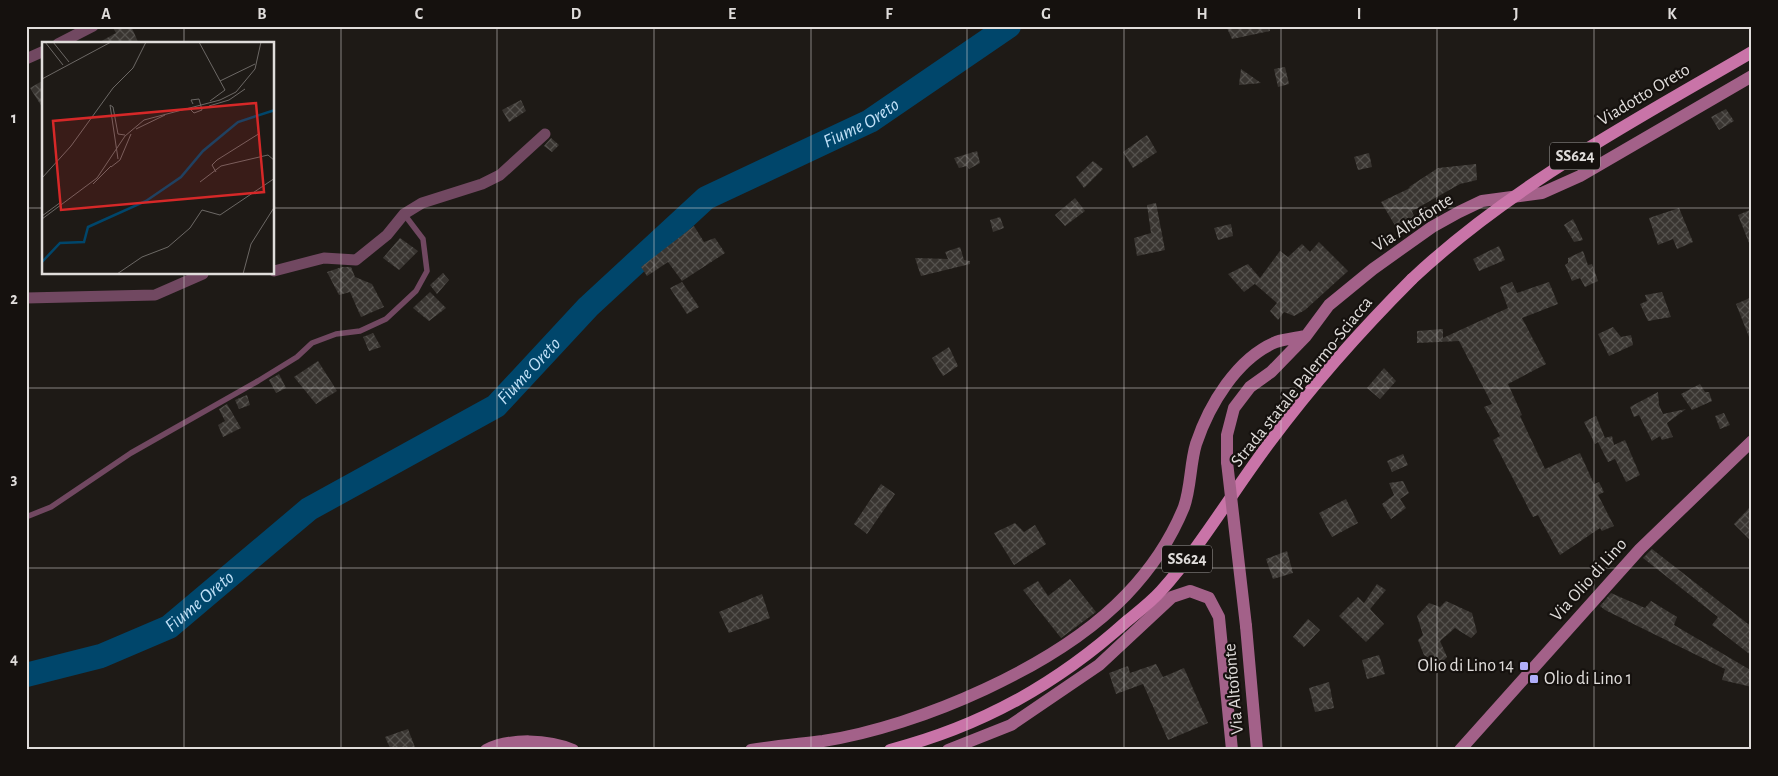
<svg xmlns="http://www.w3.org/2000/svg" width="1778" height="776" viewBox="0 0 1778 776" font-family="'Alegreya Sans',sans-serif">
  <defs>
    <pattern id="building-cross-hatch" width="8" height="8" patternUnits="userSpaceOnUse" patternTransform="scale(1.25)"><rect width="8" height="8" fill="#393531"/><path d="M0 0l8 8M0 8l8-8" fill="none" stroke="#55524e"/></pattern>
  </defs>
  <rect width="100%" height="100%" fill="#1e1a16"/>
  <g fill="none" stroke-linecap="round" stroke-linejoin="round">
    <path stroke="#00466b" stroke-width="24" id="s1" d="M26,675L101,656L169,627L309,509L496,406L588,307L706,198L870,121L1009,26"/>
  </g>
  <path fill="url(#building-cross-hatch)" d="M112,26H131L139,44H96L116,33Z
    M1226,26H1269L1270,31L1232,39Z
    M1285,67L1289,84L1278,87L1274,69Z
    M1241,69L1261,83L1239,85Z
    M44,80V110L30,88Z
    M521,100L526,111L509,122L502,110Z
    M1726,109L1734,121L1719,130L1711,117Z
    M1147,135L1157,152L1133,168L1123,152Z
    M551,138L559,145L552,152L544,146Z
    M977,151L980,163L969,169L967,166L959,168L954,158Z
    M1369,153L1372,167L1358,170L1354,157Z
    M1093,161L1103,169L1084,188L1076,177Z
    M1476,164L1477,180L1460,184L1412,211L1415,219L1396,227L1381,202L1410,188L1409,187L1438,168Z
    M1075,198L1085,211L1065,226L1055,215Z
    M1156,203L1165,250L1137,256L1134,238L1151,233L1147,205Z
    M1679,208L1693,242L1677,249L1673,239L1658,245L1649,218Z
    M1752,209V248H1751L1738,215Z
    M1000,217L1004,228L993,232L990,220Z
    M1573,219L1583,240L1574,242L1564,225Z
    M1231,224L1233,236L1218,240L1214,228Z
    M694,226L704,242L715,238L725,253L682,281L668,262L647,276L641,267Z
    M400,238L418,251L399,270L383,258Z
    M1319,242L1348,271L1305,310L1294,316L1284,312L1278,320L1270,311L1277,303L1255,284L1256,283L1244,292L1228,274L1248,264L1260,278L1280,251L1288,257L1302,244L1310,252Z
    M1499,246L1505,260L1479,271L1473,259Z
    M960,247L964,260L970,261V264L921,276L915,258L948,259L945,252Z
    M1583,251L1588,265L1592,264L1598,281L1585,287L1580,278L1572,281L1565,265L1568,263V258Z
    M342,267H351L355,277L372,284L384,307L361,317L350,292L339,295L327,272Z
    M443,273L449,280L437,294L430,285Z
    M682,282L699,307L687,314L670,288Z
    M1512,282L1517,293L1549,282L1558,304L1522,318L1546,364L1508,384L1522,415L1520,416L1545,469L1580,453L1594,484L1599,482L1604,492L1598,495L1614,526L1602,531L1600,528L1560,555L1538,515L1533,517L1493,440L1500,436L1484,407L1492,404L1459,341L1417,343V331L1443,329V338L1508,308L1500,287Z
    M430,292L446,308L429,321L413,308Z
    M1662,292L1671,317L1648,321L1640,304L1647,301L1645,295Z
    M1752,297V342H1751L1736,304Z
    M1613,327L1621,337L1631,335L1633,345L1609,356L1598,334Z
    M373,333L381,347L369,351L363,337Z
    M949,347L958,366L943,376L932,358Z
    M318,361L337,391L316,404L294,377Z
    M1384,368L1396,381L1380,399L1367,388Z
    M279,374L286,388L276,393L269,380Z
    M1700,384L1705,392H1709L1712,401L1692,410L1681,394Z
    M1658,392L1659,405L1663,414L1686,409L1667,423L1673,437L1662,440L1660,436L1652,441L1639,415L1634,417L1630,407Z
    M247,395L250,405L239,409L235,400Z
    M227,404L241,428L223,437L218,425L225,421L219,409Z
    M1724,413L1730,425L1720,429L1715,416Z
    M1596,416L1605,438L1612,436L1614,445L1625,440L1640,475L1626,482L1615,459L1608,462L1598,442L1595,444L1584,422Z
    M1403,454L1408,465L1392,472L1387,461Z
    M1403,481L1409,493L1400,499L1406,508L1391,519L1382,504L1394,495L1389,483Z
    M881,484L895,494L867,534L854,524Z
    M1346,499L1358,523L1332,537L1319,513Z
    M1752,505V542L1734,524Z
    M1015,523L1024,532L1035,525L1046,544L1014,565L994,533Z
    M1652,549L1752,627V656L1712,625L1718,617L1643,558Z
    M1287,551L1293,573L1273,579L1266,559Z
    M1070,579L1096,612L1061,638L1023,590L1038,581L1048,596Z
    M1377,584L1386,590L1370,609L1384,624L1366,642L1339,616L1358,597L1364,603Z
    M1611,593L1645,608L1651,601L1677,617L1674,625L1752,671V687L1722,680L1725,669L1605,610L1600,606Z
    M762,594L770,618L729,633L719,612Z
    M1446,601L1472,613L1477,632L1471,638L1455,628L1440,641L1447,657L1440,664L1424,655L1418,640L1423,635L1417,616L1429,603L1440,607Z
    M1308,619L1320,630L1304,647L1293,637Z
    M1379,655L1385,674L1367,679L1362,660Z
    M1156,664L1163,677L1184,668L1208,723L1168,740L1143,684L1116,694L1109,673L1128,666L1130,673Z
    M1329,682L1334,708L1315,712L1309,688Z
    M408,729L416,750H391L385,737Z"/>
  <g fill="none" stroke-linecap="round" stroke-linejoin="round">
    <path stroke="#714861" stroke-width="5.5" d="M26,517L51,507L131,453L258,381L297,357L312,343L336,334L360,331L386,319L416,291L427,271L423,239L404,214"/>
    <path stroke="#714861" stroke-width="11" d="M58,44L93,26
      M26,59L44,51
      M274,271L324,258L356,260L387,235L404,214L422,203L482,184L500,175L545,134
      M26,298L155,295L203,274"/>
    <path stroke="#a36189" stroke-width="12" d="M1227,462V435L1234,408L1250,387L1271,372L1306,336L1329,305L1373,269L1432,227L1459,212L1482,201L1542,193L1580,176L1752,76
      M1246,626L1257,750
      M486,750C510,738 548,739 573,750
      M751,750C775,746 799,744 823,741C920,726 1058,666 1126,595C1150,570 1171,539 1184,507C1191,487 1190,464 1196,444C1209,405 1237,358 1276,342C1285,339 1296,338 1306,336
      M948,750L1011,725L1099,665L1172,597L1190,591L1209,598L1219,617L1232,750
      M1460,750L1640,549L1752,441"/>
    <path stroke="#c974a8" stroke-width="12" d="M890,750C982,726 1057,684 1127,621C1138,612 1151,602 1161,591C1202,545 1233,491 1270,442C1313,384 1361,330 1412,279"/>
    <path stroke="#a36189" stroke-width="12" d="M1227,462L1246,626"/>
    <path stroke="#c974a8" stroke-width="12" d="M1412,279C1512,185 1634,121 1752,52"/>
  </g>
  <path fill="none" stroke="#e0dddb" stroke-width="1" stroke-opacity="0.55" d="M184,26V44M341,26V750M497,26V750M654,26V750M811,26V750M967,26V750M1124,26V750M1281,26V750M1437,26V750M1594,26V750M26,208H44M274,208H1752M184,274V750M26,388H1752M26,568H1752"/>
  <g fill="#b0aefa" stroke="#15110e" stroke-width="2">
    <rect x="1519" y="661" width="10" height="10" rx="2.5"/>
    <rect x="1529" y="674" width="10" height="10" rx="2.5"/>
  </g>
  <g text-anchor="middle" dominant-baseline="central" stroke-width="4.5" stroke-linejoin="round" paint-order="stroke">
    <g fill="#15110e" stroke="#a3a09e" stroke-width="1">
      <rect x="1550" y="142.5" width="50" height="27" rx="4"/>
      <rect x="1162" y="545.5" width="50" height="27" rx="4"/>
    </g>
    <g font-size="16" font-weight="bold" fill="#e0dddb">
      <text x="1575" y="156">SS624</text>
      <text x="1187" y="559">SS624</text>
    </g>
    <g font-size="18" fill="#e0dddb" stroke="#15110e">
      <text transform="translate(1644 95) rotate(-31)">Viadotto Oreto</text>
      <text transform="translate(1413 223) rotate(-33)">Via Altofonte</text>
      <text transform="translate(1302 382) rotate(-51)">Strada statale Palermo-Sciacca</text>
      <text transform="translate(1589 580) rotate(-48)">Via Olio di Lino</text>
      <text transform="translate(1234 689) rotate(-95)">Via Altofonte</text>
    </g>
    <g font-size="18" fill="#e0dddb" stroke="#15110e" text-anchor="end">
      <text x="1514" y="666">Olio di Lino 14</text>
      <text x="1544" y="679" text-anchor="start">Olio di Lino 1</text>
    </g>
    <g font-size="19" font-style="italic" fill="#c0e0f7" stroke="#15110e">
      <text stroke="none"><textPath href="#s1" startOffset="1016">Fiume Oreto</textPath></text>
      <text stroke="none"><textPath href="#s1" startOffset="596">Fiume Oreto</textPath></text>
      <text stroke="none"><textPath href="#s1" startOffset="191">Fiume Oreto</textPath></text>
    </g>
  </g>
  <g transform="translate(42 42)">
    <rect width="232" height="232" fill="#1e1a16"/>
    <path fill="none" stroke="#00466b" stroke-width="2.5" d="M0,220L18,201L42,200L46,185L104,159L139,135L161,109L196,80L233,68"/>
    <path fill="none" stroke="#6c6865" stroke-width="1" d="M3,0L21,23M11,0L27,20M157,0L183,48L168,59M0,37L69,0M178,39L213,22M68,63L71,65L76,92L83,93M68,63L76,117M167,64L187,58L203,47M149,68L152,71L160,68L157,57L149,58L151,62M94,87L123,73M69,125L78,118L89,92M174,130L170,123L175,118L218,91M0,136L29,104L71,46L91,26L104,0M158,140L179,124L226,113L233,119M51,142L69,124M0,174L19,160M0,177L55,136L83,94L102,78L178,58L194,50L213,27L219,0M75,232L100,215L126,205L148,186L160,168L178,173L233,136M201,232L209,202L233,164"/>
    <path fill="#d62828" fill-opacity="0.15" stroke="#d62828" stroke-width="2.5" d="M214,61L222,150L19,168L11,79Z"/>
    <rect width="232" height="232" fill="none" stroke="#e0dddb" stroke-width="2.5"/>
  </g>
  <rect width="1778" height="776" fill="none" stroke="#15110e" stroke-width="55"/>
  <rect x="28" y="28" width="1722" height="720" fill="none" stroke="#e0dddb" stroke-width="2"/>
  <g font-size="16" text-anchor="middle" font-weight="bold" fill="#e0dddb">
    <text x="106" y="19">A</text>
    <text x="262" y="19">B</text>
    <text x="419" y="19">C</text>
    <text x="576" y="19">D</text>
    <text x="732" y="19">E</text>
    <text x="889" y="19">F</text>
    <text x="1046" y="19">G</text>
    <text x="1202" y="19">H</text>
    <text x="1359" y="19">I</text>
    <text x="1516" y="19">J</text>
    <text x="1672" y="19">K</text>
    <text x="14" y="123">1</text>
    <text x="14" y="304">2</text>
    <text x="14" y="484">3</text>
    <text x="14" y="664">4</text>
  </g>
</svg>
